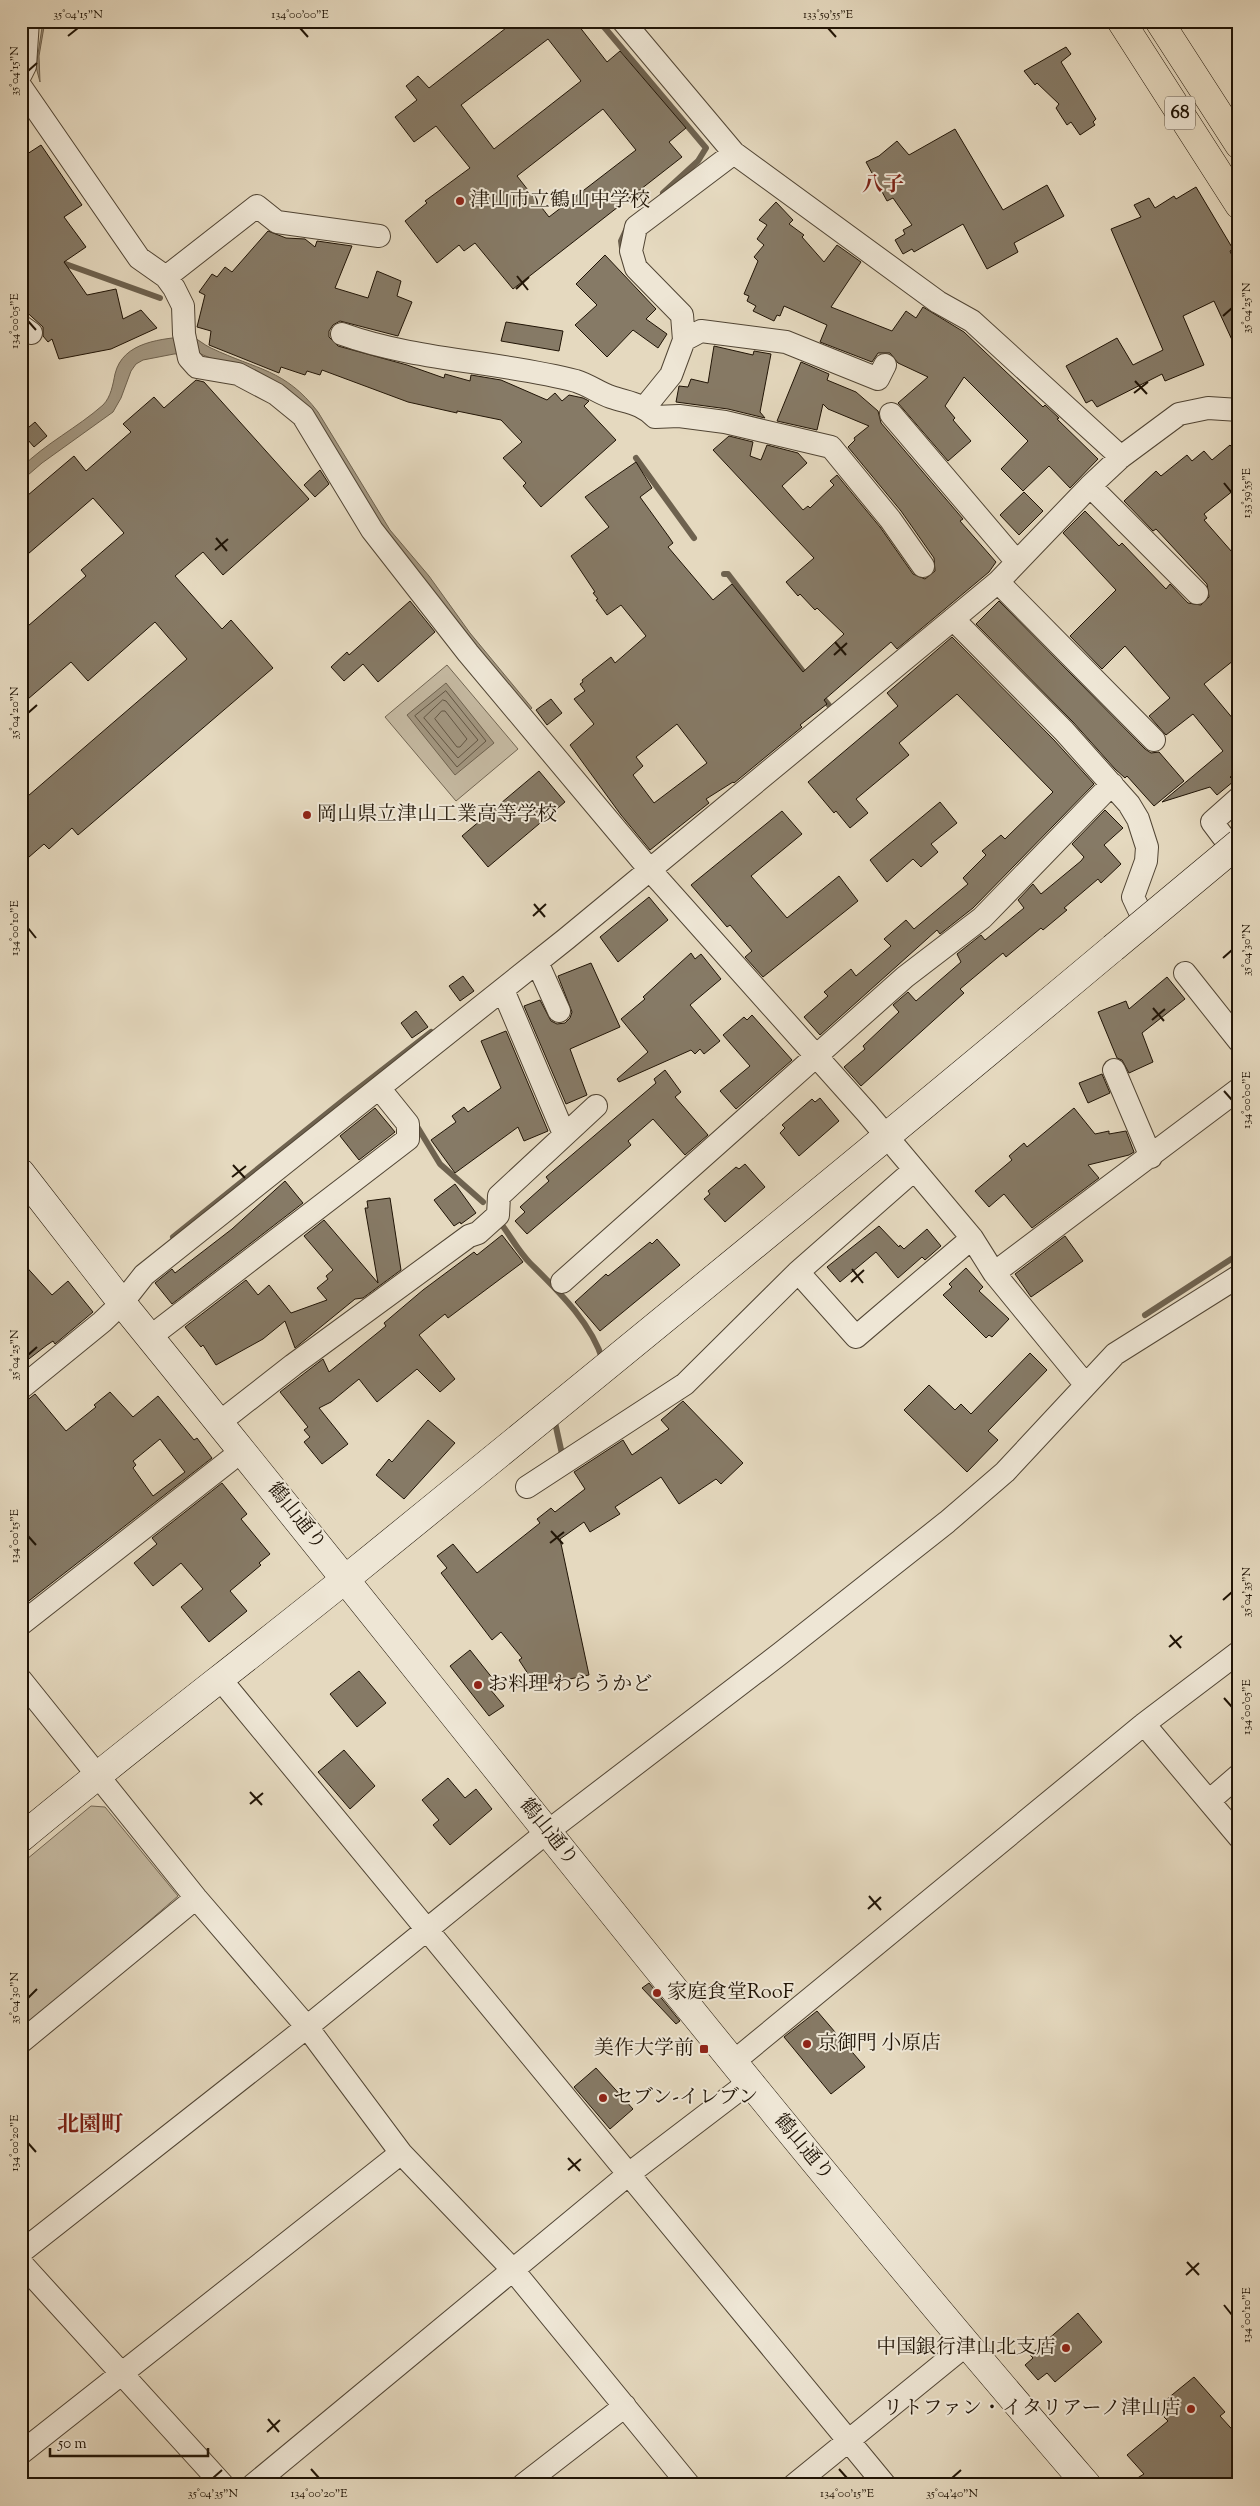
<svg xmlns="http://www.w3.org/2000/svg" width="1260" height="2506" viewBox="0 0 1260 2506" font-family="'Sorts Mill Goudy','Noto Serif JP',serif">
  <rect width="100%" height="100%" fill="#e5d9bf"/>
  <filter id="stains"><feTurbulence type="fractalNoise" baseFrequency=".004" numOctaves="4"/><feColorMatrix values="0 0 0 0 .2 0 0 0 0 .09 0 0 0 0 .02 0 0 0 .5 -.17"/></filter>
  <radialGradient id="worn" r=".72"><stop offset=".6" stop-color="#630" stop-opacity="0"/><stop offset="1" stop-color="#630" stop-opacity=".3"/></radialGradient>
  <path fill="#c4b8a0" stroke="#726653" d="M447,665L518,749L456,801L385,717Z
    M91,1806L105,1807L178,1896L21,2032V1864Z"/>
  <path fill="#a29680" stroke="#6e624f" d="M43,21H45L39,56L40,82L36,67Z
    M191,336C198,339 204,345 211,348C257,370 285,369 318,412L390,530L429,576L470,633L532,708L525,715L420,585L324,439L256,376L198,353L174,354L143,360L136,364L131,371L121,398L113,412L42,463L21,481V468C46,443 77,428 103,405C111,397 113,384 115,374C123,341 162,339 191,336Z
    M446,683L494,743L455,775L407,715Z"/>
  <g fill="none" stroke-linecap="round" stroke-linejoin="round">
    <path stroke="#615543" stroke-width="1" d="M446,691L486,741L457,767L415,716Z
      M443,700L446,701L478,740L458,758L424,718Z
      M442,711H445L467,739L460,747H457L435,719Z"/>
    <path stroke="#6e624f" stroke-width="6" d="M599,21L706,148L698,161L663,193
      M622,248L621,241L627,228
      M60,262L160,298
      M636,458L694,538
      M724,574H728L808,678
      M820,694L832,709
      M415,1123L440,1164L483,1202
      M502,1225C511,1237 519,1252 530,1263C558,1291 591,1322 603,1361
      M173,1237L346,1098L431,1032
      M1145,1315L1239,1254
      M554,1418L562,1454"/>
  </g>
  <path fill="#867a66" stroke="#201406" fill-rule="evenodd" d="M515,21H575L607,62L620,51L686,128L669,142L682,157L513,289L475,243L464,251L459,245L437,263L405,221L427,203L425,201L470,168L436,126L414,142L395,117L417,100L406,86L418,76L429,88ZM548,39L581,81L494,149L461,105ZM603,109L636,150L549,217L517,176Z
    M1066,47L1071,54L1061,62L1096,119L1093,122L1095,125L1080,135L1071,122L1067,125L1056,108L1059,104L1037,83L1035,85L1024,71Z
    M955,129L1003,210L1047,185L1064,216L1014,243L1018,252L987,269L963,224L914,252L912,249L903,254L895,240L905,234L903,230L912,225L893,198L887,201L866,162L879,156L897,141L909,155Z
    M41,145L82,205L64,217L86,247L64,262L87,295L116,289L123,319L141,310L157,328L111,349L59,359L52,339L48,342L43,336V327L21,307V158Z
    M1196,187L1233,249L1230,251L1239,272V355L1214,301L1183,316L1204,365L1165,381L1162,374L1097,407L1092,400L1086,403L1066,366L1117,338L1133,365L1163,350L1111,229L1141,217L1134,205L1149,198L1155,208L1174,196L1176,199Z
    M776,202L793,220L789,224L804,235L802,237L824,262L837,245L861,262L831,307L892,331L906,311L916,318L923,307L964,332L1043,407L1045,405L1059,418L1057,419L1098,459L1070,488L1049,466L1023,491L1001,469L1028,441L964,377L945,406L955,418L953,420L971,441L948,461L898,403L928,377L898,363L890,353H878L872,362L820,342L827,325L784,306L780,316L777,315L774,321L753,311L756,306L747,301L749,296L744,294L758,261L754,257L764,245L757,239L767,225L759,220Z
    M268,231L286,238L305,239L315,247L317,241L352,246L335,288L368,298L377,271L401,281L397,296L412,302L398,336L340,321L333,325L329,331V337L338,346L407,365L444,378L445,374L470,381L471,375L501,380L547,400L555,393L562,401L569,395L583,398L589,401L584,406L616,440L541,507L523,486L526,483L503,458L522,442L501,420L457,411V413L408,402L322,370L320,375L307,371L305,375L281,367L279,373L209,345L211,331L197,327L205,295L199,292L212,274L217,277L225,267L232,272Z
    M605,255L656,309L646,319L667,334L658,348L633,330L607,357L575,325L597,305L576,284Z
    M506,322L563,331L559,351L501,341Z
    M714,346L753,355L754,351L771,354L760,412L765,418L728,409L676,402L679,386L688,387L691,379L708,383Z
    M801,362L829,374L827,380L856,392L878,411L881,423L963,519L960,521L996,562L989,572L897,649L891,642L824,700L827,704L800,725L802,727L734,783L733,782L706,799L709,803L650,850L621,815L570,745L594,724L574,699L585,691L580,684L583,682L582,680L611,657L615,663L646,636L621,605L607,615L596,600L598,599L593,593L595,592L571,556L609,527L585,497L636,462L652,488L640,497L669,537L673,543L668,547L713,600L732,584L803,672L844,634L817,608L815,610L800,594L798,596L786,582L814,558L713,450L729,436L753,442L750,456L761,460L767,445L798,453L807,463L782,486L803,510L808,506L810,508L834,485L830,481L837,475L880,527L913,574L925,579L935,571L934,558L901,511L848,447L855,440L854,438L869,426L828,409L823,404L817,430L777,421ZM677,724L707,763L654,803L633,775L643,766L636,757Z
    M196,380L204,382L309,499L223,575L203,552L175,576L222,629L231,620L273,668L78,835L72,828L49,849L44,844L21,864V802L187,659L155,622L88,681L71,662L21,705V632L86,576L81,570L124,533L93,498L21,560V501L74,456L86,471L131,432L123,424L154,397L164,408Z
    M35,422L47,436L34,447L22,433Z
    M1230,445L1239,455V486L1204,514L1207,518L1204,520L1239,560V656L1204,684L1239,726V771L1230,777L1234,781L1217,795L1210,787L1162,802L1223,751L1193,714L1166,735L1149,716L1170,698L1125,646L1102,669L1070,636L1116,590L1063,533L1085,511L1119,546L1122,543L1166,589L1170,584L1188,603L1201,605L1209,597L1207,584L1156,529L1153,531L1124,501L1156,471L1161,476L1187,455L1192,461L1204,451L1212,460Z
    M320,470L329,484L315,497L304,485Z
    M1024,492L1043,511L1019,535L1000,515Z
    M410,601L435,632L378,682L363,664L344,681L331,667L347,652L349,655Z
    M999,601L1145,749L1151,753L1159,752L1184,781L1154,806L1127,776L1125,778L1115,769L1073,722L976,624Z
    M952,637L1054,740L1094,784L973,908L940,934L937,930L820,1035L804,1017L828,996L824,992L851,969L856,976L891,946L884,939L906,920L914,929L968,884L963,878L986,855L982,851L1001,835L1005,839L1053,792L957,694L899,743L909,755L856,799L868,813L850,828L836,811L834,813L808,782L898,706L887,693Z
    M551,699L562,713L547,725L536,710Z
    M539,771L565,802L488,867L462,836Z
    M940,802L957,823L931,844L938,852L921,867L913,859L887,882L870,860Z
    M1105,810L1123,828L1104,845L1121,864L1101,883L1098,879L1064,908L1067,910L1043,930L1041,928L1006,957L1003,953L960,989L964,993L861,1086L844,1067L865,1049L863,1046L899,1012L893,1005L908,992L916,1001L961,962L957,954L981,935L985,940L1024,908L1018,900L1033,884L1041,894L1081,861L1084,857L1072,844Z
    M782,811L802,834L751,876L787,918L839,876L858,901L763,977L745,957L752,951L730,925L727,927L691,885Z
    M649,897L668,920L618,962L600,937Z
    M691,953L695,959L701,954L721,979L690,1005L720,1041L704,1054L700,1049L695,1054L691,1050L619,1082L617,1079L648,1052L621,1019L645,999L643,997Z
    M591,963L620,1027L570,1049L587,1095L566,1104L524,1006L540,1000L551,1021L557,1024L565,1023L570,1018L572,1012L558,976Z
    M463,976L474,991L460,1001L449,986Z
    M1167,977L1185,999L1142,1033L1153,1062L1129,1073L1122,1060L1117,1058L1098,1012L1126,1001L1129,1009Z
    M416,1011L428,1027L412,1038L401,1023Z
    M752,1015L792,1060L736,1109L720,1091L750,1066L723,1035L744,1017L747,1020Z
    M506,1031L548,1131L524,1141L518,1127L455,1173L431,1140L456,1122L452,1116L464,1107L468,1112L501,1088L481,1041Z
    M665,1070L681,1092L675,1097L708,1135L685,1155L653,1119L628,1141L631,1145L527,1234L515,1221L525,1212L520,1207L549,1181L546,1177L656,1083L654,1079Z
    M1102,1074L1110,1093L1088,1103L1079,1083Z
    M820,1098L839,1121L799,1156L780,1133L785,1128L782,1125L812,1099L815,1102Z
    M375,1108L395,1132L359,1160L340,1136Z
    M1074,1108L1095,1134L1109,1131V1134L1126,1131L1134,1152L1129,1155L1088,1165L1099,1178L1032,1228L1004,1194L989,1207L975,1191L1012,1160L1009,1156L1024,1143L1027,1147Z
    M745,1164L765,1187L725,1222L704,1199L710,1194L708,1191L736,1167L739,1169Z
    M285,1181L303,1203L172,1304L155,1283L172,1269L175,1273L232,1229Z
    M455,1184L476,1213L461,1224L460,1222L454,1226L434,1200Z
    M390,1198L401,1270L363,1298L355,1299L295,1348L285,1321L263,1339L216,1365L203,1345L201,1347L185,1327L246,1280L258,1295L269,1285L291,1313L327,1300L317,1288L328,1279L326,1276L333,1270L304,1236L324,1220L378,1283L365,1208H368L367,1201Z
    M879,1226L899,1247L900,1245L904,1249L927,1229L941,1246L925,1260L922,1257L898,1278L876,1252L840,1282L827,1267Z
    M502,1235L523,1262L448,1318L445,1314L419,1335L455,1379L440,1392L417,1369L377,1402L359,1379L331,1402L319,1408L348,1444L322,1464L304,1442L310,1437L304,1430L308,1427L280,1392L323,1359L329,1372L386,1326L384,1323L423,1290L474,1252L477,1255Z
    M1065,1236L1083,1261L1031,1297L1015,1274Z
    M657,1239L680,1265L600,1331L575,1302L606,1274L608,1276L650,1242L652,1244Z
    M21,1261L52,1295L68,1281L93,1312L55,1344L53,1341L47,1345L21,1365Z
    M966,1268L983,1287L979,1291L1009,1319L992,1337L989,1335L986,1338L943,1295L952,1287L949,1284Z
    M1030,1353L1047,1370L988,1431L998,1440L967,1472L904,1410L929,1385L955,1410L961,1404L971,1414Z
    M110,1392L133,1417L158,1396L194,1440L197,1438L212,1458L21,1607V1405L35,1394L66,1431L96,1407L94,1405ZM160,1439L185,1472L153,1496L133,1468L136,1465L133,1461Z
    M683,1401L743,1463L721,1484L716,1479L679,1504L661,1477L615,1507L620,1514L590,1532L584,1522L560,1539L589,1675L536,1686L519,1660L522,1658L501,1632L492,1640L441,1573L447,1568L437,1556L453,1544L477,1573L540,1523L537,1519L551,1508L555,1512L585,1489L574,1472L623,1440L632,1455L669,1429L661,1420Z
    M428,1420L455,1443L404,1499L376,1475L389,1459L392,1462Z
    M222,1483L247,1514L241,1519L270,1554L259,1563L261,1565L230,1591L247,1611L209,1642L181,1607L203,1589L181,1563L153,1586L134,1563L157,1544L152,1538Z
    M470,1650L497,1684L490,1689L504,1706L489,1716L450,1666Z
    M359,1671L386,1703L357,1727L330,1694Z
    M344,1750L375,1786L350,1809L318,1772Z
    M448,1778L465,1798L476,1789L492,1809L450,1845L433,1825L439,1820L422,1800Z
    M649,1983L680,2021L676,2024L642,1988Z
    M817,2011L865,2067L831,2094L784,2037Z
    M596,2068L633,2109L610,2129L574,2087Z
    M1078,2313L1102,2342L1055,2382L1047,2373L1038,2380L1025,2365L1033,2358L1030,2355Z
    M1194,2377L1225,2412L1220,2416L1239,2437V2485H1126L1144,2474L1127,2455L1168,2421L1162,2415L1167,2410L1162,2403Z"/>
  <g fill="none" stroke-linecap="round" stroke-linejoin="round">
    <defs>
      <path id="street" d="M623,21L734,153L938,302L972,321L1121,457
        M21,74L25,66L28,21
        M21,87L139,258L166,277L174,288L183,306L184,334L189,358L197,367L238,374L276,394L303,416L372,530L468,653L650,870L867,1113L972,1238L994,1273L1085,1384
        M166,277L257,206L277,222L379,236
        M21,326L31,333
        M342,334C417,361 499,361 576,381C589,385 599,393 611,397C629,403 641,403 655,417L679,416L725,422L831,447L890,519L923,566
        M684,340L701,331L786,342L878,379L885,365
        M645,407L671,375L684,340L682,315L636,268L631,251L636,227L734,153
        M891,414L1017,562
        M1090,486L1197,593
        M998,582L1154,740
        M953,619L1064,731L1129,804L1138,819L1147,847L1146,861L1133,897L1141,914
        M1239,798L1212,822L1239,858
        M537,962L559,1011
        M1185,973L1239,1041
        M503,990L564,1134
        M1114,1070L1151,1157
        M798,1272L856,1337L972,1238
        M994,1273L1239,1089
        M562,1282L905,977L982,918L1112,784
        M150,1337L408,1139V1124L379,1088
        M21,1388L102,1322L122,1303L144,1275L566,939L998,582L1090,486L1121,457L1179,414L1208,408L1239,410
        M220,1422L293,1365L469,1236L478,1233L498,1215L499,1196L596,1106
        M527,1487L685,1384L798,1272L914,1170
        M21,1624L243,1450
        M21,1680L196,1898L307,2027L401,2153L513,2270L689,2485
        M221,1680L885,2485
        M1144,1724L1239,1837
        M1209,1801L1239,1775
        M21,2042L196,1898
        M732,2063L1144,1724L1239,1652
        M21,2252L307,2027L547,1832L781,1653L947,1522L1005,1472L1115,1354L1239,1276
        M21,2263L223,2485
        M21,2453L401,2153
        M253,2485L630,2173L748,2083
        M523,2485L625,2406
        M794,2485L966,2345"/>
      <path id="secondary" d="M21,1173L122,1303C443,1697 754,2100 1087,2485
        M21,1838C128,1749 239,1665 348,1577C604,1369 860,1160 1113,948"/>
      <path id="primary" d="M1121,21L1239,205
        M1159,21L1239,145"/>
    </defs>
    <use href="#street" stroke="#514534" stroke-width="24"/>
    <use href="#secondary" stroke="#201406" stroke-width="29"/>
    <use href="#primary" stroke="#201406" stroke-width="29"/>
    <use href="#street" stroke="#eee6d5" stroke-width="22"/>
    <use href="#secondary" stroke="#eee6d5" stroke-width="28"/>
    <use href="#primary" stroke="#e5d9bf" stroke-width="28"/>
    <defs>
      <path id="secondary-bridge" d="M1113,948L1239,843"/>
    </defs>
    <use href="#secondary-bridge" stroke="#201406" stroke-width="29" stroke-linecap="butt"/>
    <use href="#secondary-bridge" stroke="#eee6d5" stroke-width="28"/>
  </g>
  <path fill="none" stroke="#201406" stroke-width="2" d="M300,28L308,37M828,28L836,37M68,36L78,28M28,71L37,63M517,276L528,290M516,289L529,277M1223,316L1232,308M28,321L36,330M1135,381L1147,394M1134,393L1148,382M1224,483L1232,493M216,538L227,551M215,550L228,539M835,642L846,655M834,655L847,643M28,713L37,705M534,904L545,917M533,916L546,904M28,928L36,938M1223,958L1232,950M1153,1008L1164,1021M1152,1020L1165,1009M1224,1091L1232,1100M233,1165L245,1178M232,1177L246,1166M852,1269L863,1283M851,1282L864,1270M28,1355L37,1347M551,1531L563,1544M28,1536L36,1545M550,1543L564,1532M1223,1600L1232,1592M1170,1635L1181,1648M1169,1647L1182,1636M1224,1698L1232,1707M250,1792L262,1805M250,1804L263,1793M869,1896L881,1910M868,1909L881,1897M28,1998L37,1989M28,2143L36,2152M568,2158L580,2171M568,2170L581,2159M1187,2262L1199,2275M1186,2275L1199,2263M1224,2305L1232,2315M268,2419L279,2432M267,2432L280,2420M311,2469L319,2478M839,2469L847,2478M213,2478L222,2470M952,2478L961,2470"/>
  <g fill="#8f2418" stroke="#eee6d5" stroke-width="2">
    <circle cx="460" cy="201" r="5"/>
    <circle cx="307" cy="815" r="5"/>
    <circle cx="478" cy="1685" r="5"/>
    <circle cx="657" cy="1993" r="5"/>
    <circle cx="807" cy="2044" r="5"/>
    <rect x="699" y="2044" width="10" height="10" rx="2.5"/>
    <circle cx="603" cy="2098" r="5"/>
    <circle cx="1066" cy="2348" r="5"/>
    <circle cx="1191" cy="2409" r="5"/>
  </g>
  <g text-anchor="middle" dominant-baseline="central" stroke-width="4" stroke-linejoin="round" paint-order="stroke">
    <rect fill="#eee6d5" stroke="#5e5344" stroke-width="1" x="1165" y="96.5" width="30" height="33" rx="4"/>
    <g font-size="19" font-weight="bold" fill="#201406">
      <text x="1180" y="113">68</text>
    </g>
    <g font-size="20" fill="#201406" stroke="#eee6d5" text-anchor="start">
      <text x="470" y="201">津山市立鶴山中学校</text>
      <text x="317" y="815">岡山県立津山工業高等学校</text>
      <text x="488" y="1685">お料理 わらうかど</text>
      <text x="667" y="1993">家庭食堂RooF</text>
      <text x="817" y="2044">京御門 小原店</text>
      <text x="694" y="2049" text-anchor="end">美作大学前</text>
      <text x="613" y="2098">セブン-イレブン</text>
      <text x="1056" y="2348" text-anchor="end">中国銀行津山北支店</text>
      <text x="1181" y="2409" text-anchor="end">リトファン・イタリアーノ津山店</text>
    </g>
    <g font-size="20" fill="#201406" stroke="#eee6d5">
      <text transform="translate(296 1517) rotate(51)">鶴山通り</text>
      <text transform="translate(548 1833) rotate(51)">鶴山通り</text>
      <text transform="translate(803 2148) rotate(50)">鶴山通り</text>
    </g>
    <g font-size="21" font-weight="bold" fill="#7a1f14" stroke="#eee6d5">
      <text x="883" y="186">八子</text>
    </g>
    <g font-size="22" font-weight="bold" fill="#7a1f14" stroke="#eee6d5">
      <text x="90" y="2126">北園町</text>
    </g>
  </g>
  <rect width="1260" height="2506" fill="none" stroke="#e5d9bf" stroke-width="55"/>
  <path d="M50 2448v8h158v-8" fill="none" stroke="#201406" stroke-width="2.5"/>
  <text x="58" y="2448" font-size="15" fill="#201406" stroke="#eee6d5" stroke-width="4" paint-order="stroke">50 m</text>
  <rect x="28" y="28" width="1204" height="2450" fill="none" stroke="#201406" stroke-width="2"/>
  <g font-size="12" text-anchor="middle" fill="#201406">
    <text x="78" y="18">35°04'15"N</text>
    <text x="300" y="18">134°00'00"E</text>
    <text x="828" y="18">133°59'55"E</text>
    <text transform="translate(14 71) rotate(-90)" y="4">35°04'15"N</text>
    <text transform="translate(1246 308) rotate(-90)" y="4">35°04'25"N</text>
    <text transform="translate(14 321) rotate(-90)" y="4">134°00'05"E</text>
    <text transform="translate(1246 493) rotate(-90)" y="4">133°59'55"E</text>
    <text transform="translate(14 713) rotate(-90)" y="4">35°04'20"N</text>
    <text transform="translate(14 928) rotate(-90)" y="4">134°00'10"E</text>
    <text transform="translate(1246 950) rotate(-90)" y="4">35°04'30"N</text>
    <text transform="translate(1246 1100) rotate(-90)" y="4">134°00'00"E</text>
    <text transform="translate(14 1355) rotate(-90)" y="4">35°04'25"N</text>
    <text transform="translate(14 1536) rotate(-90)" y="4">134°00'15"E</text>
    <text transform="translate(1246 1592) rotate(-90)" y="4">35°04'35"N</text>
    <text transform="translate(1246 1707) rotate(-90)" y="4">134°00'05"E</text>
    <text transform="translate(14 1998) rotate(-90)" y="4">35°04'30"N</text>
    <text transform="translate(14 2143) rotate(-90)" y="4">134°00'20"E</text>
    <text transform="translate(1246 2315) rotate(-90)" y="4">134°00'10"E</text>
    <text x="213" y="2497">35°04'35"N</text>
    <text x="319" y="2497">134°00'20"E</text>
    <text x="847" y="2497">134°00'15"E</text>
    <text x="952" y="2497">35°04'40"N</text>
  </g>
  <rect width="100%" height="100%" filter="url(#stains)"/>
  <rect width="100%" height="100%" fill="url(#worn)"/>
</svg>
